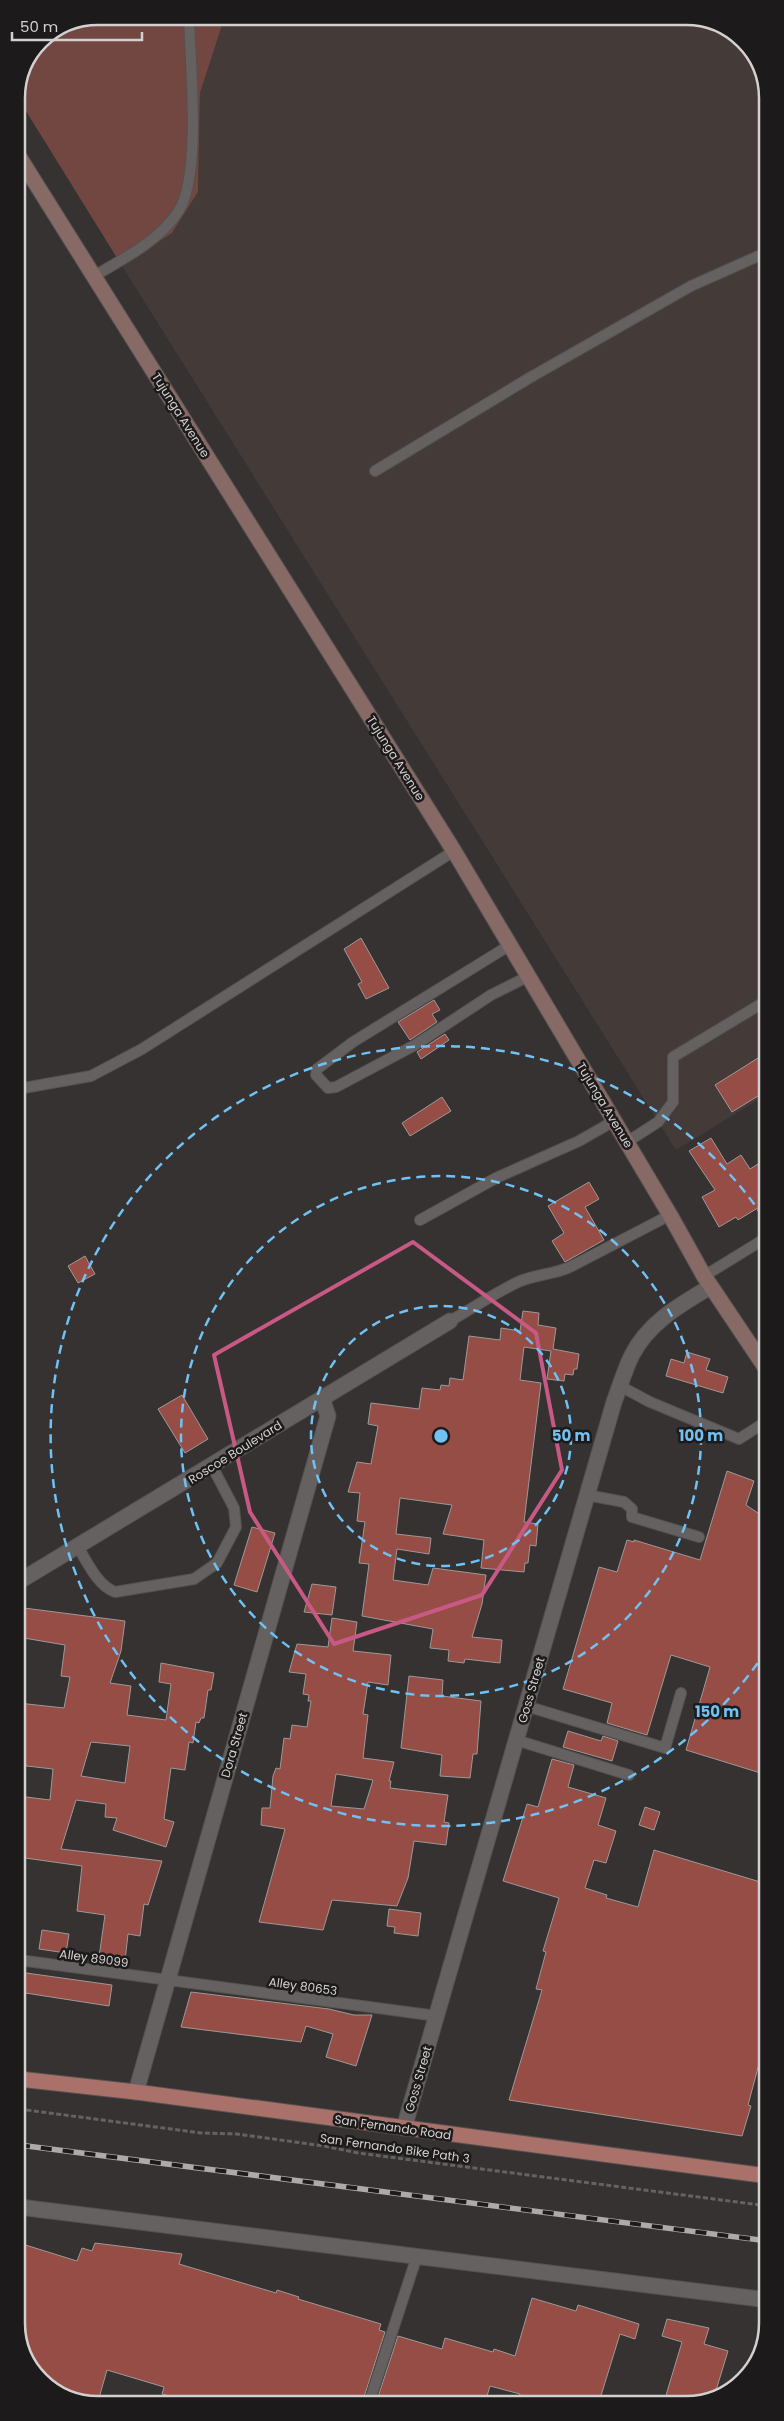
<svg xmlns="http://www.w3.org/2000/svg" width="784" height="2421" viewBox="0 0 784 2421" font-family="Poppins,sans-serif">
  <rect width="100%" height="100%" fill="#353231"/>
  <path fill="#443a38" d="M225,16H691L740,36L765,77L766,1095L676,1150L122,266L172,233L198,192L200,93Z"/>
  <path fill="#734741" d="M98,16H225L200,93L198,192L172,233L122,266L16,95L41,40Z"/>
  <path fill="#954d45" stroke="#9d9998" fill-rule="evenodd" d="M361,938L389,988L366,999L358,984L362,982L344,949Z
    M434,1000L440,1010L432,1014L437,1022L410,1040L398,1022Z
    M445,1034L449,1040L421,1059L417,1052Z
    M766,1053V1091L732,1112L715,1085Z
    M442,1097L451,1111L410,1136L402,1123Z
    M711,1138L727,1164L741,1155L750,1169L766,1159V1203L738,1220L736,1217L719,1227L702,1197L715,1190L689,1151Z
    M589,1182L599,1199L585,1207L604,1240L565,1262L552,1241L564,1233L548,1206Z
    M85,1256L95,1274L78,1283L68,1266Z
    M523,1311L539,1313L538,1325L556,1328L553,1349L579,1354L577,1369H574L573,1375L565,1374L564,1381L547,1379L551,1351L524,1347L520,1380L541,1383L524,1522L538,1524L536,1546L530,1545L528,1563H525L524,1572L481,1568L484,1540L443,1534L452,1505L400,1498L396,1534L431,1538L429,1554L397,1549L393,1580L428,1585L433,1568L486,1575L482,1604L472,1637L502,1640L500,1663L465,1659L464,1663L448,1661L449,1650L430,1648L433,1629L362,1616L369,1564L359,1563L365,1522L357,1521L360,1493L348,1492L357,1462L371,1464L378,1426L368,1424L371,1403L419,1409L422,1388L440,1390L441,1385L449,1386L450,1378L463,1380L469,1336L500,1340L501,1328L520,1331Z
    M687,1352L710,1359L706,1370L728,1377L723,1393L666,1376L671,1359L684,1363Z
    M182,1395L208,1439L185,1453L158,1409Z
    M727,1471L754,1481L746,1505L767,1519V1775L686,1750L710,1667L671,1655L647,1735L607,1723L612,1703L563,1689L599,1567L617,1572L627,1540L634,1542V1540L700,1560Z
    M252,1527L275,1533L257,1592L234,1585Z
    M312,1584L336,1587L332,1615L304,1612Z
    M24,1608L125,1621L121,1651L110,1683L131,1686L127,1715L166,1720L171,1684L159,1682L161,1663L214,1673L211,1690H208L204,1718H201L199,1723L196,1722L193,1743L189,1742L185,1770L171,1768L164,1819L174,1822L166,1847L113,1830L117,1818L105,1817L106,1804L76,1800L61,1849L162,1861L148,1905L144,1904L140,1936L128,1934L125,1961L99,1957L105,1915L77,1911L82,1866L18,1857V1796L50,1800L53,1769L18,1765V1703L64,1708L70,1677L61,1676L65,1645L18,1637V1621ZM91,1742L130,1746L125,1783L81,1776Z
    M332,1618L357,1622L353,1651L391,1655L388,1685L368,1682L363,1714L368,1715L363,1758L394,1762L389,1781H391L390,1788L448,1795L444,1822L449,1823L446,1845L414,1841L408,1878L397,1906L332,1900L323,1930L259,1922L285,1829L261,1825L262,1808H270L273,1776L276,1768L280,1769L284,1738L290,1739L292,1725L307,1727L311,1701H308L309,1695L303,1694L306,1674L289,1672L297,1644L328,1647ZM336,1774L373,1780L364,1809L331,1806Z
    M409,1676L443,1680L442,1696L481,1701L477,1754H473L470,1778L440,1776L442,1755L401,1748Z
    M568,1731L601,1741L603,1736L618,1741L612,1761L563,1747Z
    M552,1759L574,1765L568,1787L606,1798L598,1825L616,1831L606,1863L594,1860L585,1888L607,1895L606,1898L638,1907L654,1850L767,1884V2034L748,2105L751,2106L742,2136L509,2100L542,1990L536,1989L546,1952L543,1951L559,1898L503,1881L527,1804L538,1807Z
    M645,1807L660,1812L654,1830L639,1825Z
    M389,1909L421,1913L418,1936L394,1933L395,1927L387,1926Z
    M42,1930L69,1934L66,1953L39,1949Z
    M19,1972L112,1985L109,2006L19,1992Z
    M191,1992L329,2009L354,2015H372L356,2066L326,2057L333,2034L306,2026L301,2042L181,2027Z
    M19,2243L77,2261L82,2248L92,2251L95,2243L182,2254L179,2264L276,2293L277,2290L299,2297L298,2299L381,2324L379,2330L385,2332L362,2403L178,2404L180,2399L162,2394L164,2387L107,2370L99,2398L96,2397L94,2404L44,2385L19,2344Z
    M532,2298L576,2311L578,2305L639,2324L635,2339L620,2334L599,2402L518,2403L520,2394L490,2386L485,2403H376L398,2336L442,2349L445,2338L493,2352L494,2349L515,2356Z
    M667,2319L709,2328L704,2344L728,2351L714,2397L707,2402H664L682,2342L662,2336Z"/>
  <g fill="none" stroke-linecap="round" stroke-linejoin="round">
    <defs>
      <path id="lane" d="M94,276C123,259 159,241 178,212C202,176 190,62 189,16
        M375,471L531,377L691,286L765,253
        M510,945L353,1042L317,1069L316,1075L328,1088L336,1087L415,1045L491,995L529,976
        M18,1089L91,1076L142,1049L454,851
        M627,1142L658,1122L673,1102V1057L766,1001
        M420,1220L496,1178L579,1141L614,1121
        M704,1276L766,1238
        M450,1321C473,1308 495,1293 518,1282C535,1274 553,1275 570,1267L670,1215
        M620,1386L650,1402L739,1439L767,1421
        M587,1495L624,1502L632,1509V1517L699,1537
        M78,1547C88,1563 97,1585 115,1592L194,1579L217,1563L236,1527L234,1508L212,1466
        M526,1706L665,1748L681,1693
        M516,1740L629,1775
        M19,1960L437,2016
        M369,2403L417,2256"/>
      <path id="street" d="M18,1582L450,1321
        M136,2092L328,1416L322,1398
        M404,2128L614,1402C620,1386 625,1369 632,1355C649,1322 680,1305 710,1287
        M19,2207L768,2300"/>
      <path id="secondary" d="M16,152L454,851L670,1215L704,1276L767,1370"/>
      <path id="primary" d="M19,2079L136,2092L768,2176"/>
    </defs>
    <use href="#lane" stroke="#545150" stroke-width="12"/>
    <use href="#street" stroke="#545150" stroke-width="17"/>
    <use href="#secondary" stroke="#545150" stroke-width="17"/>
    <use href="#primary" stroke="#545150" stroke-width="17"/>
    <path stroke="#656362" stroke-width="3" stroke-dasharray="5 2.5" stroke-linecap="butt" d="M19,2109L201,2133L237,2134L324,2146L358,2153L768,2206"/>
    <use href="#lane" stroke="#656160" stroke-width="10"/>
    <use href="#street" stroke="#656160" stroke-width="15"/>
    <use href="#secondary" stroke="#876965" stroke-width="15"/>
    <use href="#primary" stroke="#a9716a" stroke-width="15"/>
    <defs>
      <path id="rail" d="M19,2145L768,2241"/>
    </defs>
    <use href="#rail" stroke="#adabaa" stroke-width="5.5"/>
    <use href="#rail" stroke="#1c1a1a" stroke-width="4" stroke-dasharray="11" stroke-linecap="butt"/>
  </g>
  <path fill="none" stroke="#c85984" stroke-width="4" stroke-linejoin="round" d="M413,1242L536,1333L562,1470L482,1595L334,1644L250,1512L214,1355Z"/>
  <g fill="none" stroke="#70c1f4" stroke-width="2.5" stroke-dasharray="9 6">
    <circle cx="441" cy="1436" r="130"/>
    <circle cx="441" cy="1436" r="260"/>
    <path d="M766 1651A390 390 0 1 1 766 1221"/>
  </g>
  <g text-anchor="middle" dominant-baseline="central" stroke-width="5" stroke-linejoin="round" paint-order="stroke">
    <g font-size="12" fill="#d3d1d0" stroke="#1c1a1a">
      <text transform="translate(181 415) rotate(58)">Tujunga Avenue</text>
      <text transform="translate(396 758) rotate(58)">Tujunga Avenue</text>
      <text transform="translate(605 1105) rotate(59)">Tujunga Avenue</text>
      <text transform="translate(235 1452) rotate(-32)">Roscoe Boulevard</text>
      <text transform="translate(531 1690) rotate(-74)">Goss Street</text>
      <text transform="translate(234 1745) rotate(-74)">Dora Street</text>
      <text transform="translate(94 1958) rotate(8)">Alley 89099</text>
      <text transform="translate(303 1986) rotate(8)">Alley 80653</text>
      <text transform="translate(418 2079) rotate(-74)">Goss Street</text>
      <text transform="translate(393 2127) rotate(8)">San Fernando Road</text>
      <text transform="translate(395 2148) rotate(8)">San Fernando Bike Path 3</text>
    </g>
  </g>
  <path d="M0 0H784V2421H0ZM98 25H686A73 73 0 0 1 759 98V2323A73 73 0 0 1 686 2396H98A73 73 0 0 1 25 2323V98A73 73 0 0 1 98 25Z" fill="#1c1a1a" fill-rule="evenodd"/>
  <path fill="none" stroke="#d3d1d0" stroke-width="2.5" d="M98 25H686A73 73 0 0 1 759 98V2323A73 73 0 0 1 686 2396H98A73 73 0 0 1 25 2323V98A73 73 0 0 1 98 25Z"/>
  <circle cx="441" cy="1436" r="8" fill="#70c1f4" stroke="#1c1a1a" stroke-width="2.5"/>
  <g font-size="15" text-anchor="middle" font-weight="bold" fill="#70c1f4" stroke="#1c1a1a" stroke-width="5" stroke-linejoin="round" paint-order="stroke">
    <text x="571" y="1441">50 m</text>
    <text x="701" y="1441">100 m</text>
    <text x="717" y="1717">150 m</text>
  </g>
  <path d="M12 32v8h130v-8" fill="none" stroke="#d3d1d0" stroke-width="2.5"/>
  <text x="20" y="32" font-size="15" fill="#d3d1d0" stroke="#1c1a1a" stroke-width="4" paint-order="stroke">50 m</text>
</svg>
